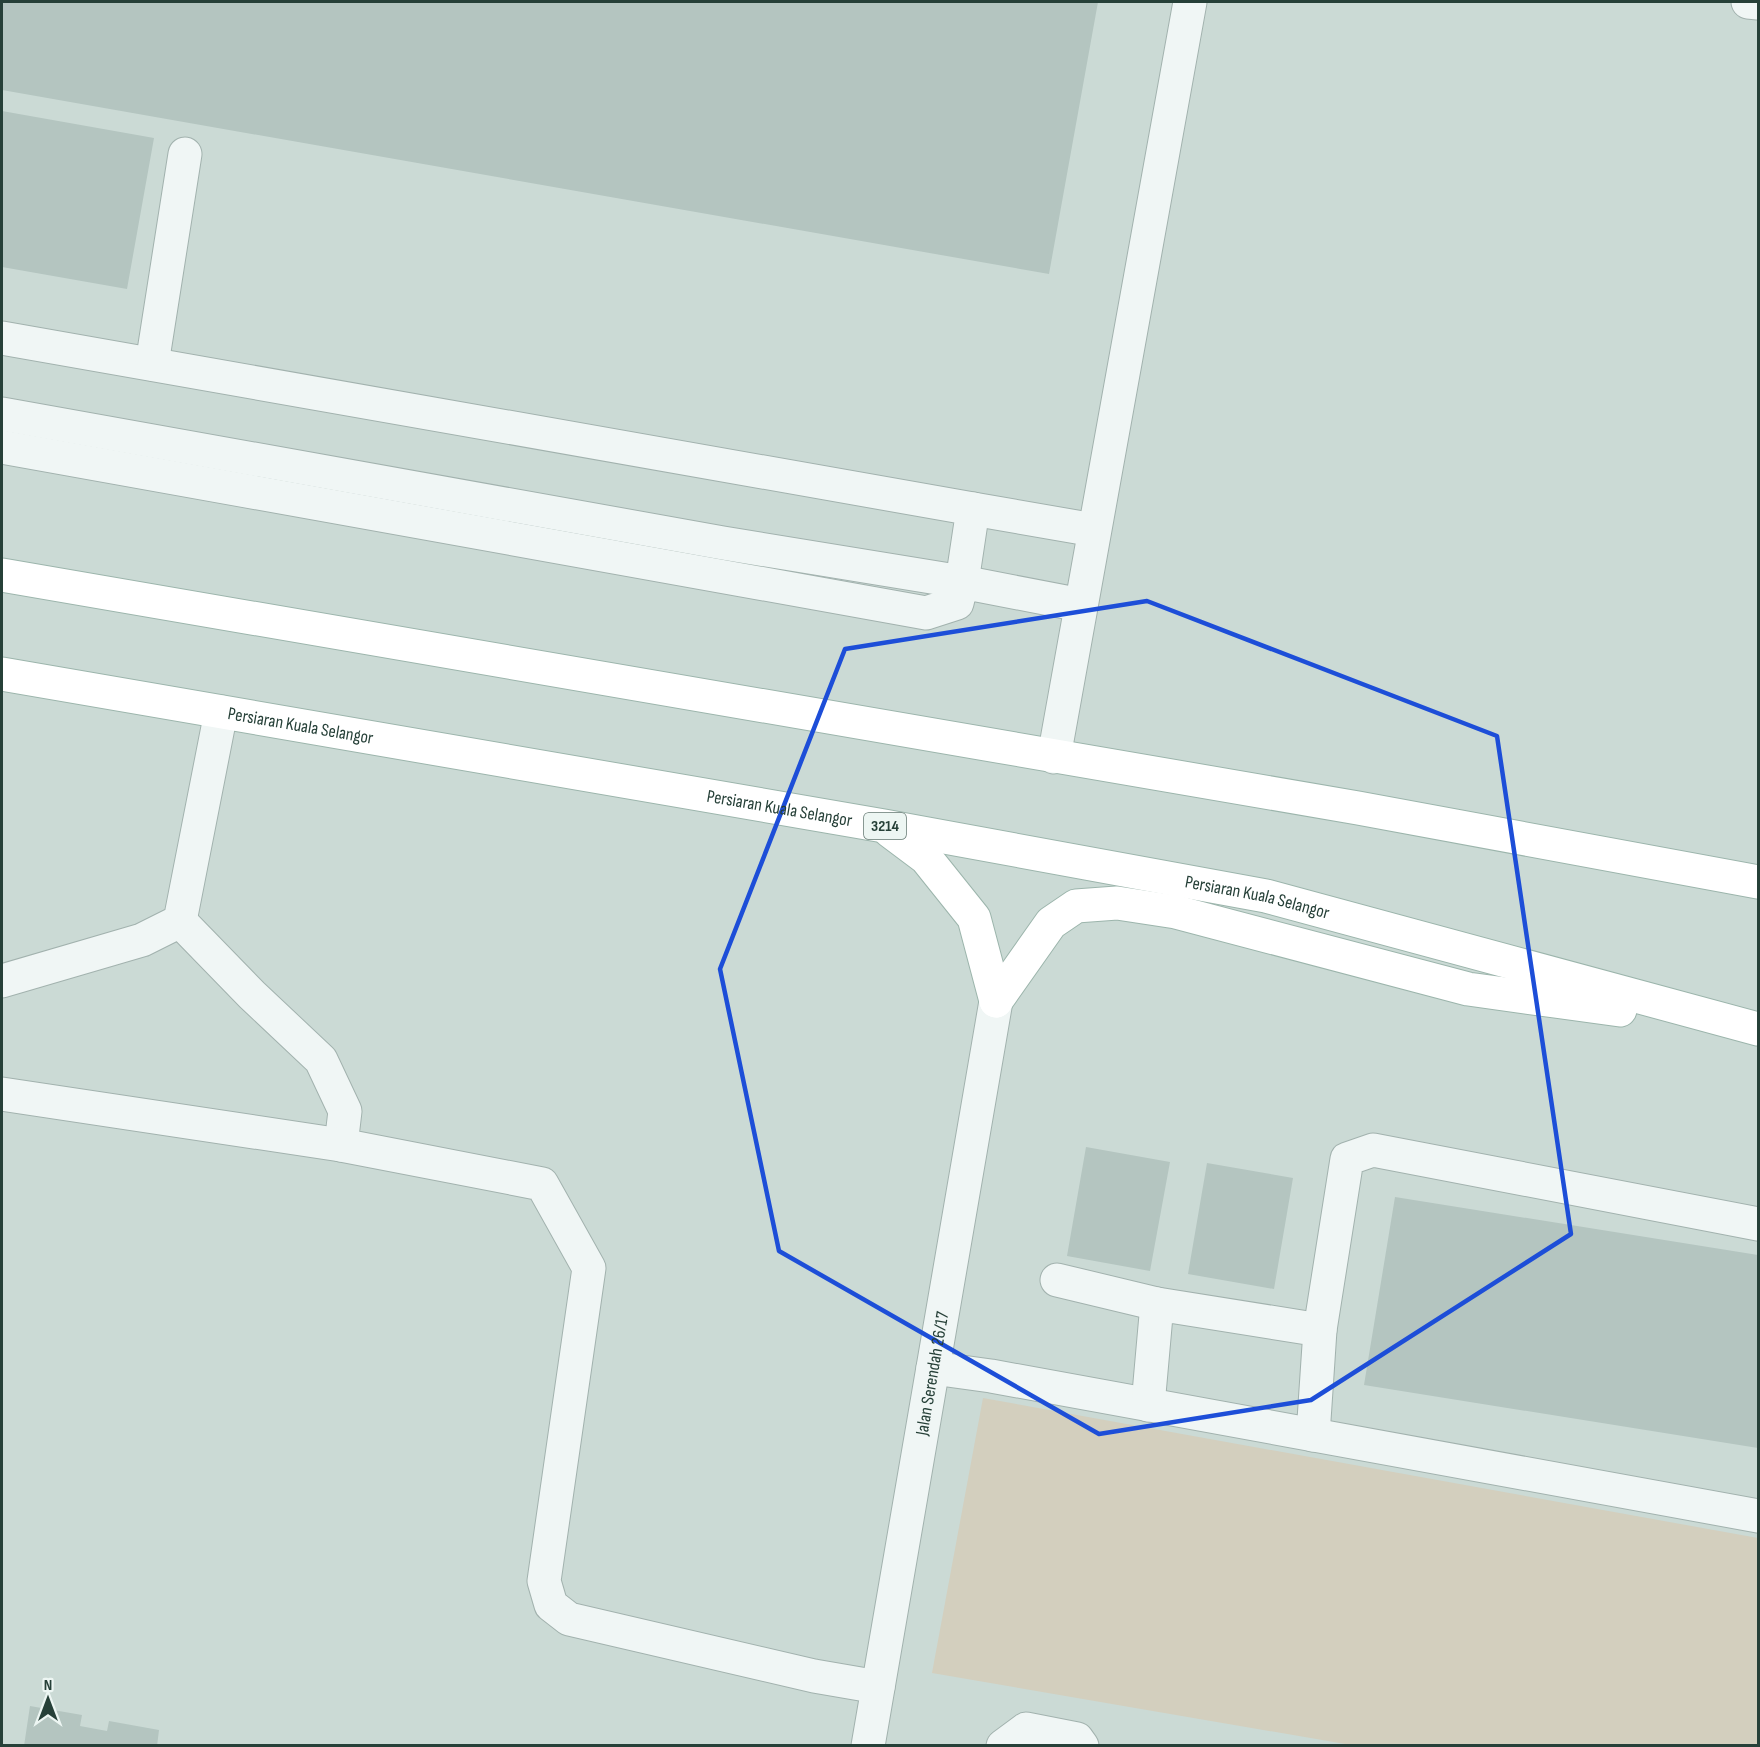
<svg xmlns="http://www.w3.org/2000/svg" width="1760" height="1747" viewBox="0 0 1760 1747" font-family="'Sofia Sans Condensed',sans-serif">
  <rect width="100%" height="100%" fill="#dde8e5"/>
  <path fill="#cbdad5" d="M2,2H1758V1745L2,1746Z"/>
  <path fill="#d3cfbe" d="M983,1398L1758,1538V1745H1351L932,1673Z"/>
  <path fill="#b4c5c0" d="M2,2H1098L1049,274L2,90Z
    M2,111L154,138L127,289L2,267Z
    M1086,1147L1170,1162L1150,1271L1067,1256Z
    M1207,1163L1293,1178L1274,1289L1188,1274Z
    M1395,1197L1758,1255V1448L1364,1385Z
    M30,1706L82,1715L80,1726L107,1731L109,1721L159,1730L157,1746H24Z"/>
  <g fill="none" stroke-linecap="round" stroke-linejoin="round">
    <defs>
      <g id="minor">
        <path d="M1748,2L1758,3"/>
        <path d="M2,338L973,509L962,582L723,543L2,414"/>
        <path d="M152,364L185,154"/>
        <path d="M2,447L926,613L957,603L962,582L1081,605"/>
        <path d="M973,509L1094,530"/>
        <path d="M1054,757L1190,2"/>
        <path d="M180,921L252,995L321,1060L345,1111L341,1145L542,1184L589,1268L544,1581L551,1605L569,1619L814,1676L878,1687"/>
        <path d="M2,981L142,940L180,921L221,712"/>
        <path d="M2,1094L341,1145"/>
        <path d="M1057,1280L1157,1304"/>
        <path d="M1320,1330L1347,1159L1373,1150L1758,1224"/>
        <path d="M933,1368L991,1376L1758,1516"/>
        <path d="M1148,1405L1157,1304L1320,1330L1313,1435"/>
        <path id="s1" d="M868,1746L996,1001"/>
        <path d="M1003,1746L1026,1729L1077,1739L1082,1746"/>
      </g>
      <g id="major">
        <path d="M2,575L1358,808L1758,882"/>
        <path id="s2" d="M2,674L884,826L1266,896L1758,1029"/>
        <path d="M890,831L926,858L974,918L996,1001"/>
        <path d="M996,1001L1051,923L1076,906L1117,903L1176,912L1468,989L1620,1010"/>
      </g>
    </defs>
    <use href="#minor" stroke="#a2b2ae" stroke-width="35"/>
    <use href="#major" stroke="#9cb5ac" stroke-width="35"/>
    <use href="#minor" stroke="#f0f6f5" stroke-width="33"/>
    <use href="#major" stroke="#fff" stroke-width="33"/>
  </g>
  <path fill="none" stroke="#1d4ed8" stroke-width="4.5" stroke-linejoin="round" d="M1147,601L1497,736L1571,1234L1311,1400L1099,1434L779,1251L720,969L845,649Z"/>
  <g text-anchor="middle" dominant-baseline="central" stroke-width="5" stroke-linejoin="round" paint-order="stroke">
    <rect fill="#edf6f3" stroke="#627770" stroke-width="1.5" x="864" y="813" width="42" height="26" rx="4.5"/>
    <g font-size="16" font-weight="bold" fill="#264038">
      <text x="885" y="826">3214</text>
    </g>
    <g font-size="18" fill="#264038" stroke="#edf6f3">
      <text stroke="none"><textPath href="#s2" startOffset="303">Persiaran Kuala Selangor</textPath></text>
      <text stroke="none"><textPath href="#s2" startOffset="789">Persiaran Kuala Selangor</textPath></text>
      <text stroke="none"><textPath href="#s2" startOffset="1275">Persiaran Kuala Selangor</textPath></text>
      <text stroke="none"><textPath href="#s1" startOffset="378">Jalan Serendah 26/17</textPath></text>
    </g>
  </g>
  <rect width="1760" height="1747" fill="none" stroke="#264038" stroke-width="6"/>
  <g transform="translate(48 1699)" stroke="#edf6f3" stroke-width="4.5" paint-order="stroke">
  <path d="M0-4.5L10 22L0 15L-10 22Z" fill="#264038"/>
  <text y="-9" font-size="16" font-weight="bold" text-anchor="middle" fill="#264038">N</text>
  </g>
</svg>
